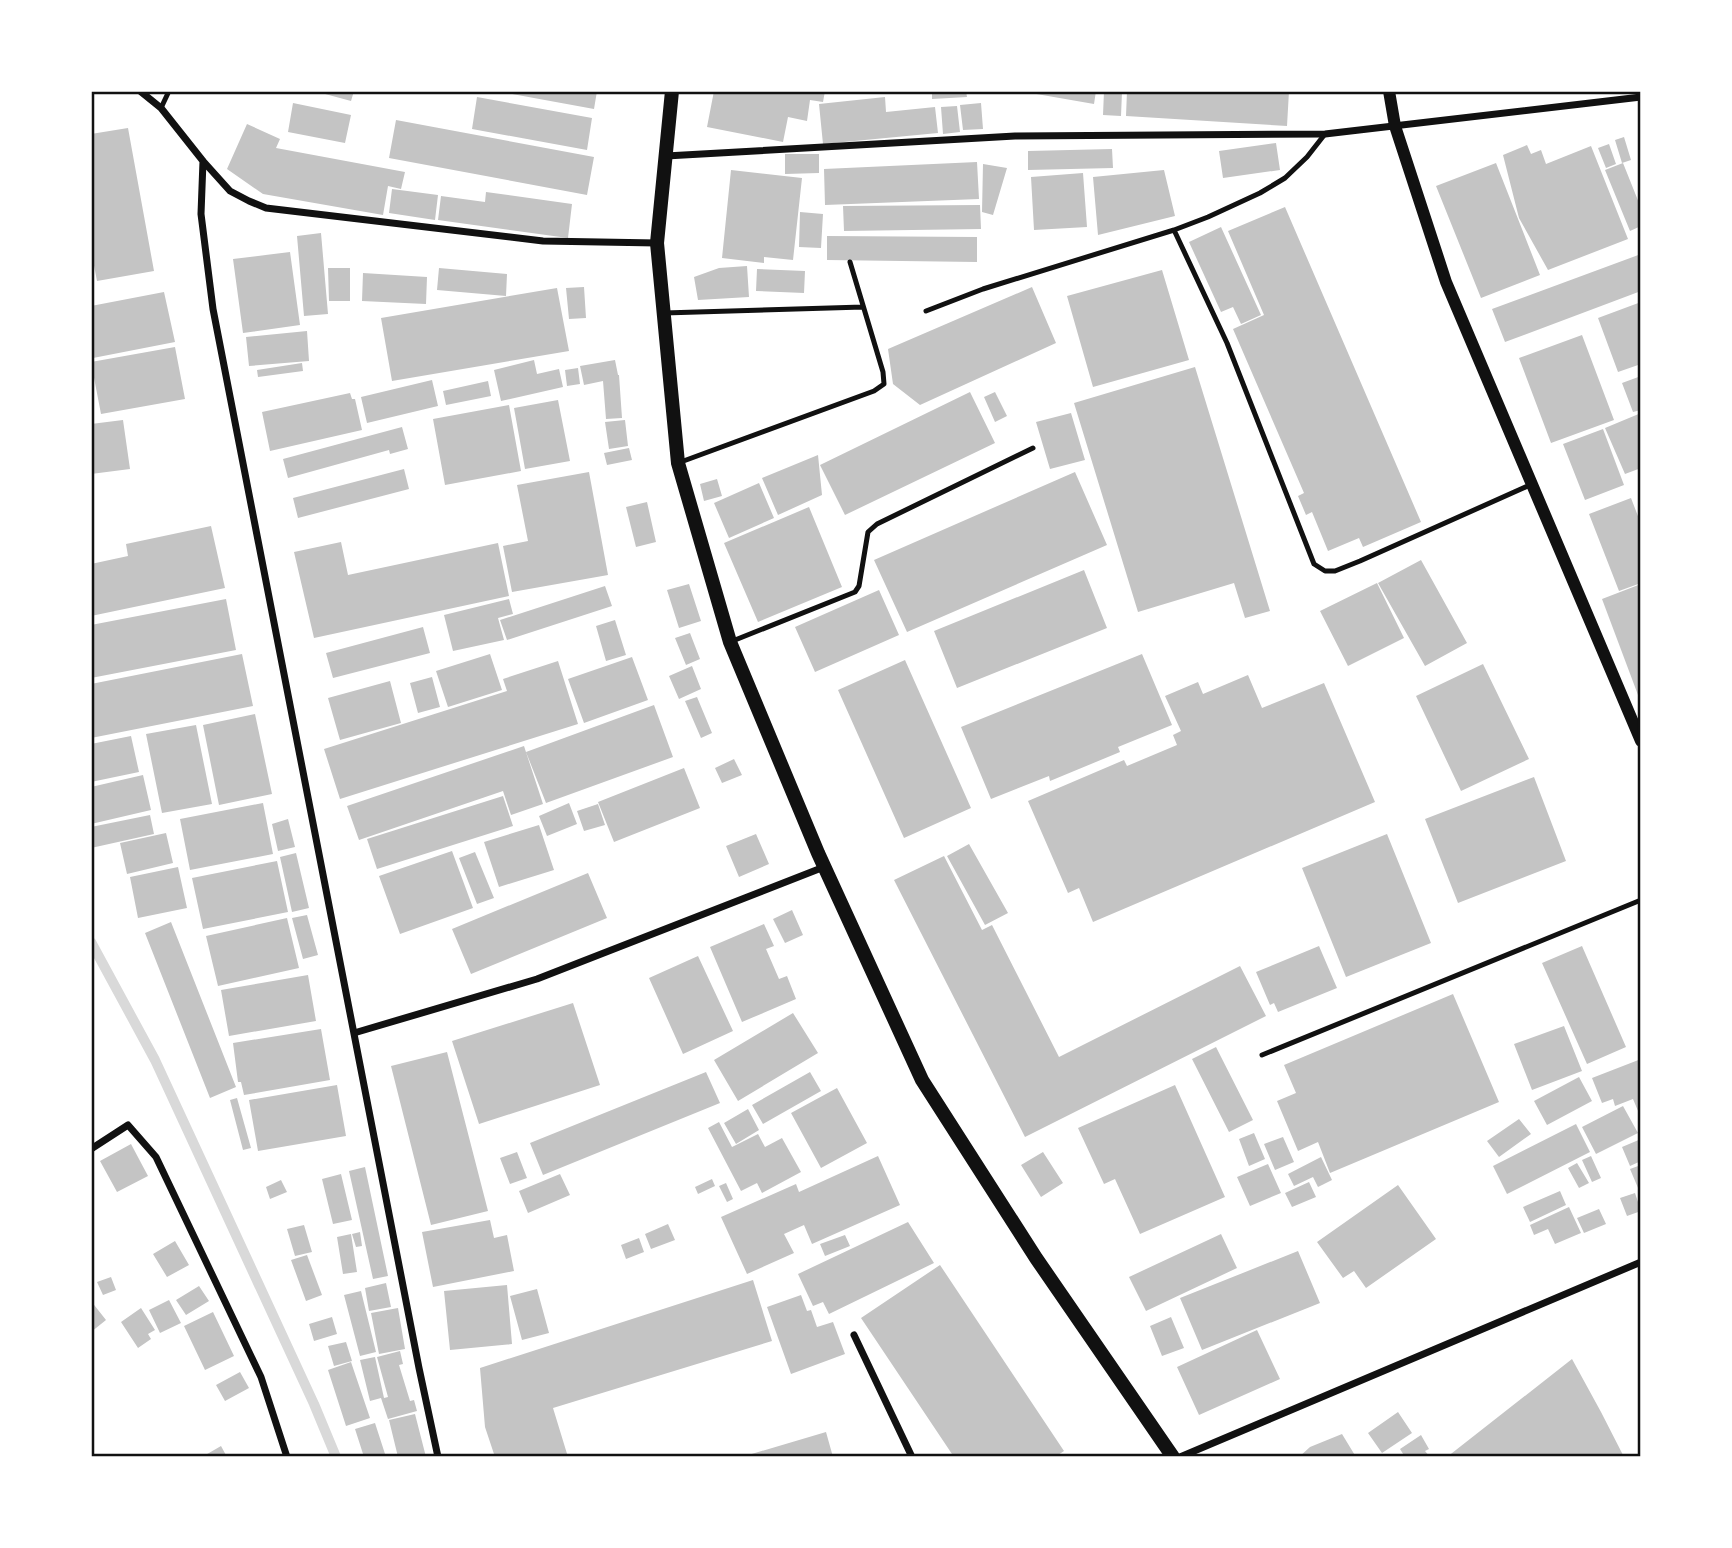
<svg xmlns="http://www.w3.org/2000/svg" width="1732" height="1548" viewBox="0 0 1732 1548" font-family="'PT Sans',sans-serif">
  <rect width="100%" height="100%" fill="#fff"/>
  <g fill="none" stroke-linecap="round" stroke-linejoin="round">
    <path stroke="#d9d9d9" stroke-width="10" d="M91,942L155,1060L314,1404L336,1457"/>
  </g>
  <path fill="#c4c4c4" d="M314,91H354L351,101Z
    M502,91H597L594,109L501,92Z
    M714,91H825L823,102L810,100L807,121L788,117L783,142L707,127Z
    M932,91H966L967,97L932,99Z
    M1026,91H1096L1094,104L1025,92Z
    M1104,91L1122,92L1121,116L1103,115Z
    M1127,91H1289L1287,126L1126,116Z
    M477,97L592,118L587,150L472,129Z
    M885,97L886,112L935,107L938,133L823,144L819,104Z
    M293,103L351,115L345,143L288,132Z
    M981,103L983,129L963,130L960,105Z
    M957,106L960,132L943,134L941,107Z
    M396,120L594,157L587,195L389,158Z
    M247,124L280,139L276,148L405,172L401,189L388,186L383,215L263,194L227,169Z
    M128,128L154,271L97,281L91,250V134Z
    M1624,137L1631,160L1622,163L1615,140Z
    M1276,143L1280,170L1223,178L1219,151Z
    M1609,144L1616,164L1606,168L1598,148Z
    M1527,145L1531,154L1541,150L1546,164L1591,146L1628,239L1548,270L1519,218L1503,155Z
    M1112,149L1113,168L1028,170V151Z
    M785,154H819V173L785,174Z
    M977,162L979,199L825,205L824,169Z
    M1496,163L1540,275L1481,298L1436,186Z
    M1623,163L1641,208V226L1630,231L1605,170Z
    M983,164L1007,168L993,215L982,212Z
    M731,170L802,178L793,260L764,257V263L722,258Z
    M1164,170L1175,216L1098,235L1093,177Z
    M1083,173L1087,227L1034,230L1031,177Z
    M392,189L438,195L435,220L389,213Z
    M486,192L572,204L568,238L438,220L441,196L485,202Z
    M980,205L981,229L844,231L843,206Z
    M1285,207L1421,522L1363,547L1359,538L1328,551L1312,512L1306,515L1298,496L1304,493L1233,329L1264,315L1228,231Z
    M800,212L823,214L821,248L799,247Z
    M1221,227L1261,315L1241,324L1233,307L1221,312L1189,242Z
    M321,233L328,314L304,316L297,236Z
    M827,236L977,237V262L827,260Z
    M290,252L300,325L243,333L233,259Z
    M1641,254V291L1505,342L1492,309Z
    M747,266L749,297L698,300L694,277L719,268Z
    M328,268H350V301H329Z
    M439,268L507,274L506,296L437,290Z
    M757,269L805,271L804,293L756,291Z
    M1162,270L1189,360L1093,387L1067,296Z
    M363,273L427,277L426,304L362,301Z
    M584,287L586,318L569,319L566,288Z
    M1032,287L1056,343L920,405L893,384L888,349Z
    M557,288L569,351L392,381L381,318Z
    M164,292L175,342L93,358L91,350V306Z
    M1641,302V364L1618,372L1598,318Z
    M307,331L309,361L249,366L246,337Z
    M1582,335L1614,420L1551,443L1519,358Z
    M175,347L185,399L101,414L91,362Z
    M534,360L537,374L559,369L563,387L501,401L494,370Z
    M615,360L618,375H619L622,418L606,419L603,381L584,385L580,366Z
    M302,363L303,371L258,377L257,370Z
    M1195,367L1270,611L1245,618L1234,583L1138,612L1074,403Z
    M578,368L580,384L567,386L565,370Z
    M1641,376V410L1633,412L1622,383Z
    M432,380L438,406L367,423L361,397Z
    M488,381L491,396L446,405L443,391Z
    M970,392L995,443L845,515L820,465Z
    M995,392L1007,416L995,422L984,397Z
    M350,393L352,399H355L362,430L270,451L262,412Z
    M558,400L570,461L525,469L514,408Z
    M509,405L521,471L445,485L433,419Z
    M1071,413L1085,460L1050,469L1036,422Z
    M1641,413V468L1625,474L1605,428Z
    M123,420L130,469L91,474V424Z
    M625,420L628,446L609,449L605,422Z
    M402,427L408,449L390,454L389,450L288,478L283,459Z
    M1603,429L1624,485L1585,500L1563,444Z
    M629,448L632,460L607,465L604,453Z
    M818,455L822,495L778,515L762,478Z
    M404,469L409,489L298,518L293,498Z
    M589,472L608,575L512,592L503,546L528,541L517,485Z
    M1075,472L1107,545L907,632L874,560Z
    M717,479L722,496L704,501L700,484Z
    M759,483L774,518L729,538L714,503Z
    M1631,498L1641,524V583L1619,591L1589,514Z
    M647,502L656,542L636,547L626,507Z
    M809,507L842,587L758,622L724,543Z
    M211,526L225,588L91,616V564L128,556L126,544Z
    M341,542L348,575L498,543L509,596L314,638L294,552Z
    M1421,560L1467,643L1425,666L1378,583Z
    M1084,570L1107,628L957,688L934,631Z
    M1377,583L1404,638L1348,666L1320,611Z
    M689,584L701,621L679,628L667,590Z
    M1641,584V703L1602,599Z
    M605,586L612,606L507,640L500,620Z
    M879,590L899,635L815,672L795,627Z
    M226,599L236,650L91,678V625Z
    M509,599L513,614L498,618L504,640L453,651L444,615Z
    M615,620L626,655L606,661L596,626Z
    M423,627L430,653L333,678L326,653Z
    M690,633L700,659L686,665L675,638Z
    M242,654L253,706L91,738V684Z
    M490,654L502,690L448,707L436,671Z
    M1142,654L1172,725L1118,747L1120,752L1050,781L1049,776L991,799L961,727Z
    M632,657L648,700L584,723L568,679Z
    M905,660L971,808L904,838L838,690Z
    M558,661L578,724L340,799L324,749L507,691L503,679Z
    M1483,664L1529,759L1461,791L1416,696Z
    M692,666L701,689L679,699L669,676Z
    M1248,675L1262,708L1324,683L1375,802L1093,922L1079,888L1068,893L1028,801L1124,760L1127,766L1177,745L1173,735L1181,731L1165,696L1198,682L1203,694Z
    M432,677L440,707L418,713L410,683Z
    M390,681L401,723L340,740L328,698Z
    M697,697L712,733L701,738L685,701Z
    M654,705L673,757L546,803L526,752Z
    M255,714L272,794L219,805L203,725Z
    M196,725L212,804L162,813L146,734Z
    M131,736L139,772L91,782V744Z
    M524,746L543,804L511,815L503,791L359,840L347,806Z
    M734,759L742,775L722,783L715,768Z
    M684,768L700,808L614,842L598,802Z
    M143,775L151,810L91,824V787Z
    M1534,777L1566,861L1458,903L1425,819Z
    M503,796L513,826L377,869L367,839Z
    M263,803L273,854L190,870L180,819Z
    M569,803L577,824L547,836L539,816Z
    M598,804L605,825L584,831L577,811Z
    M150,815L154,834L91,848V827Z
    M288,819L295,847L278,851L272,824Z
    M539,825L554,870L499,887L484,842Z
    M166,833L173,863L127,874L120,843Z
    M756,834L769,864L739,877L726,846Z
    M1387,834L1431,943L1346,977L1302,868Z
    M969,844L1008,913L985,925L947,856Z
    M452,851L473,908L400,934L379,876Z
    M475,852L494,898L477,904L459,858Z
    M296,853L309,908L292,912L280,857Z
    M944,856L982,930L992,925L1059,1057L1240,966L1266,1016L1025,1137L894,880Z
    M277,861L288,912L203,929L192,878Z
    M178,867L187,908L138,918L130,877Z
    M588,873L607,918L471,974L452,929Z
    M792,910L803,935L785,943L773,919Z
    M307,915L318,955L303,959L292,918Z
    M287,918L299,968L218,986L206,936Z
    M171,922L236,1087L210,1098L145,933Z
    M764,924L774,946L766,949L779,979L787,976L796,999L742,1022L710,947Z
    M1319,946L1337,988L1278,1012L1274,1003L1270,1005L1256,972Z
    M1582,946L1626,1047L1587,1064L1542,963Z
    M698,956L733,1031L683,1054L649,978Z
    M308,975L316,1021L229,1036L221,990Z
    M1453,994L1499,1102L1330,1173L1318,1142L1298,1151L1277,1101L1296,1093L1284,1065Z
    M573,1003L600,1085L479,1124L452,1041Z
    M793,1013L818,1053L738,1101L714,1060Z
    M1564,1026L1582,1071L1532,1090L1514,1044Z
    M321,1029L330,1080L244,1095L241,1082H238L233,1043Z
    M1216,1047L1253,1120L1229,1132L1192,1059Z
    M447,1052L488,1211L431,1225L391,1066Z
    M1641,1059V1118L1633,1099L1615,1106L1613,1099L1602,1103L1592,1078Z
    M706,1072L720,1103L543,1175L530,1143Z
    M810,1072L821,1091L763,1124L752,1105Z
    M1579,1077L1592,1101L1547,1125L1534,1101Z
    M337,1085L346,1136L258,1151L249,1100Z
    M1175,1085L1225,1197L1140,1234L1115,1179L1104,1184L1078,1128Z
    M837,1088L867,1143L821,1168L791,1113Z
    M237,1098L251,1148L243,1150L230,1100Z
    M1623,1106L1638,1133L1596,1154L1582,1127Z
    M748,1109L759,1130L736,1144L724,1123Z
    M1519,1119L1531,1134L1499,1157L1487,1141Z
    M719,1122L732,1147L758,1134L765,1147L782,1138L801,1172L762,1193L757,1183L741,1191L708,1128Z
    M1576,1124L1590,1152L1507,1194L1493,1166Z
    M1254,1133L1265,1159L1249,1166L1239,1139Z
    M1283,1137L1294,1162L1275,1170L1264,1144Z
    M1641,1139V1161L1630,1166L1622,1147Z
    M131,1144L148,1176L117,1192L100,1161Z
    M517,1152L527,1178L510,1184L500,1158Z
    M1043,1152L1063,1183L1041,1197L1021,1165Z
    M878,1156L900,1205L812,1244L804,1225L784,1234L794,1253L747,1274L721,1217L796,1184L799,1192Z
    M1591,1156L1601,1178L1592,1182L1582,1160Z
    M1321,1157L1332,1180L1318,1187L1313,1177L1294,1186L1288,1174Z
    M1577,1163L1589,1183L1579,1188L1568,1168Z
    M1268,1164L1281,1193L1250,1206L1237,1177Z
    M1641,1165V1195L1630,1169Z
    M365,1167L388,1276L373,1279L349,1171Z
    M341,1174L352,1220L333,1224L322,1179Z
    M560,1174L570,1195L528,1213L519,1191Z
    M712,1179L715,1186L698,1194L695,1187Z
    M281,1180L287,1192L270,1199L266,1187Z
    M1309,1182L1316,1197L1292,1207L1285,1193Z
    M726,1183L733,1199L727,1202L719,1186Z
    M1398,1185L1436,1239L1366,1288L1354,1271L1343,1278L1317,1242Z
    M1560,1191L1566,1205L1530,1222L1523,1207Z
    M1635,1193L1641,1211L1627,1216L1620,1198Z
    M1569,1207L1581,1233L1555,1244L1548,1229L1534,1235L1530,1225Z
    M1599,1209L1606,1224L1584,1233L1577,1218Z
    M490,1220L494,1238L507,1235L514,1271L433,1287L422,1232Z
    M908,1222L934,1263L829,1314L823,1302L813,1306L798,1274Z
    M668,1224L675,1240L651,1249L645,1234Z
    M304,1225L312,1252L295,1256L287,1229Z
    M360,1232L362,1246L356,1247L352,1234Z
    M351,1234L357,1272L343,1274L337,1237Z
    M1221,1234L1237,1268L1146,1311L1129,1277Z
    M845,1235L850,1246L825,1256L820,1244Z
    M639,1238L644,1252L626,1259L621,1245Z
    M175,1241L189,1265L167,1277L153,1254Z
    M1298,1251L1320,1303L1202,1350L1180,1298Z
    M307,1255L322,1295L306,1301L291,1260Z
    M940,1265L1064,1451L1055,1457H954L861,1318Z
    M111,1277L116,1290L103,1295L97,1282Z
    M753,1280L772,1341L553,1408L568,1457H495L485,1427L480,1368Z
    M386,1283L391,1307L369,1311L365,1288Z
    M507,1285L512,1344L450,1350L444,1291Z
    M199,1286L209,1301L186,1315L176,1300Z
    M537,1289L549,1333L522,1340L510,1296Z
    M361,1291L376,1352L360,1356L344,1295Z
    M801,1295L807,1311L811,1310L817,1327L833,1322L845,1354L791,1374L767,1307Z
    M169,1300L181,1323L160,1333L149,1310Z
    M91,1301L106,1320L91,1332Z
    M141,1308L155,1330L148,1334L151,1339L138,1348L121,1322Z
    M398,1308L405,1349L379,1354L371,1313Z
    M213,1312L234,1356L205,1370L184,1326Z
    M332,1317L337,1334L314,1341L309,1324Z
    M1171,1317L1184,1348L1162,1356L1150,1326Z
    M1257,1330L1280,1379L1199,1415L1177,1367Z
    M346,1342L352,1361L334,1366L328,1346Z
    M400,1351L403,1364L399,1365L410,1401L414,1400L417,1411L388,1419L381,1398L370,1401L360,1360L375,1357L384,1398L388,1397L377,1357Z
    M1572,1359L1601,1412L1624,1457H1447Z
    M351,1362L370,1418L346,1426L328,1370Z
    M240,1372L249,1388L225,1401L216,1385Z
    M1398,1412L1412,1433L1382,1453L1368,1433Z
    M415,1414L426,1457H398L389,1420Z
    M375,1423L386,1457H364L355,1429Z
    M826,1432L833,1457H745V1456Z
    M1342,1434L1356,1457H1299L1310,1447Z
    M1421,1435L1429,1449L1425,1451L1430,1457H1405L1400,1449Z
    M221,1446L227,1457H202Z"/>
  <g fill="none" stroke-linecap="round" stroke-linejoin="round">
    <path stroke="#111" stroke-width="5" d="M161,108L169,91
      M1174,230L1227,343L1314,564L1325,571H1335L1360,561L1530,485
      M926,311L983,289L1174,230L1208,217L1260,193L1285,178L1307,157L1325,134
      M664,313L863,307
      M678,463L874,391L884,384L883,372L850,262
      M730,642L855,592L859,586L868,532L877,524L1033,448
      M1262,1055L1641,900"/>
    <path stroke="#111" stroke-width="7" d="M140,91L161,108L203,161L230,191L249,201L266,208L543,241L657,243
      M666,156L1015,136L1325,134L1641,97
      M203,161L201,214L213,309L419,1368L438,1457
      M354,1033L537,979L824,867
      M91,1149L128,1125L156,1157L261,1377L287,1457
      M854,1335L912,1457
      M1180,1457L1641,1262"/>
    <path stroke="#111" stroke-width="12" d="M1389,91L1395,126L1446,282L1641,741"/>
    <path stroke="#111" stroke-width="14" d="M672,91L657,243L678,463L730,642L818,853L922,1080L1036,1258L1173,1457"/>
  </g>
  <rect width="1732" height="1548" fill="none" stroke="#ffffff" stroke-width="186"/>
  <rect x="93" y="93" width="1546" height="1362" fill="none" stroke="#111" stroke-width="2.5"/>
</svg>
